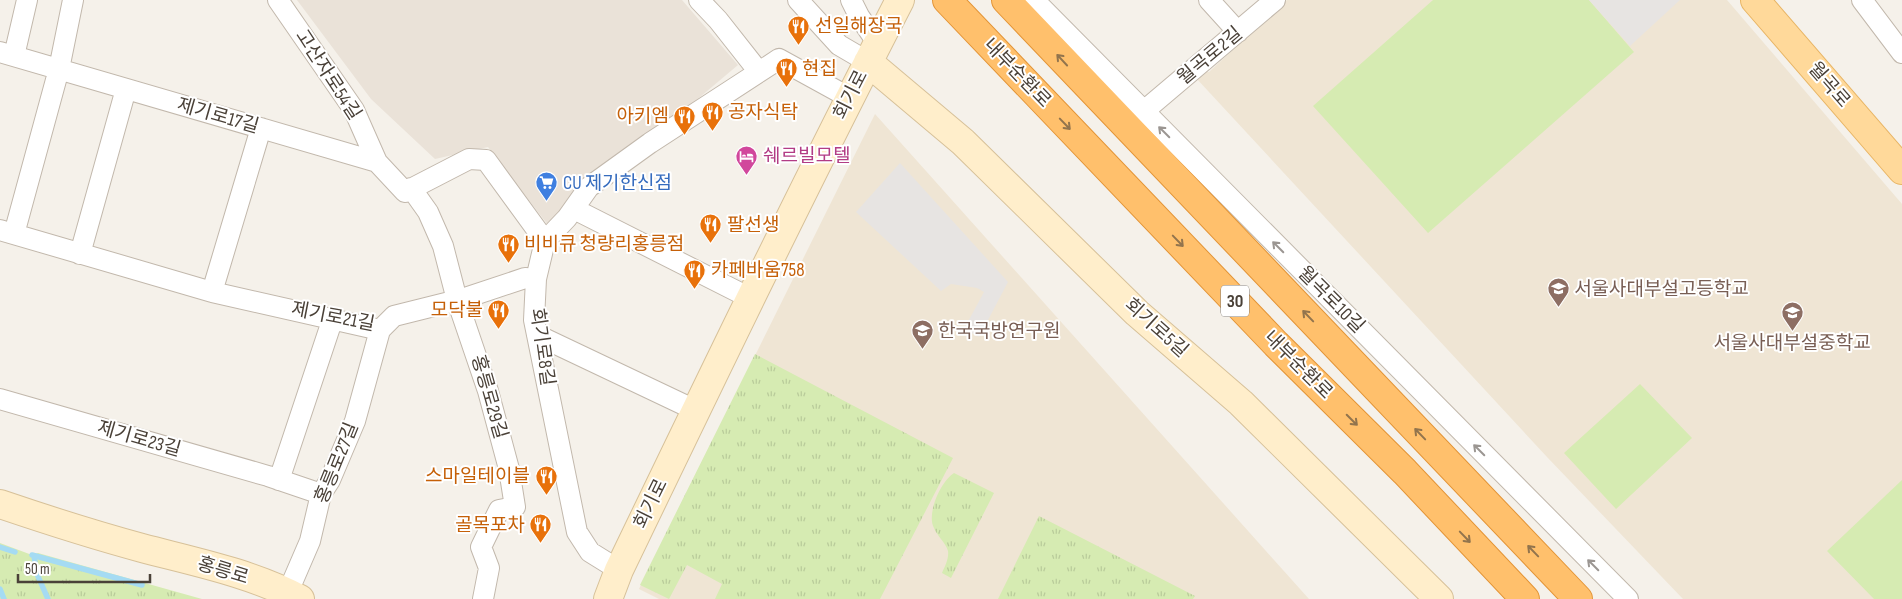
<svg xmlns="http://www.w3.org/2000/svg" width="1902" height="599" viewBox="0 0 1902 599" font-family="'Sofia Sans Condensed','Noto Sans KR',sans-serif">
  <defs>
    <pattern id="grass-tufts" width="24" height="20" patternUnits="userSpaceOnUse" patternTransform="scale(1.25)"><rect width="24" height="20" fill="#d6ebb2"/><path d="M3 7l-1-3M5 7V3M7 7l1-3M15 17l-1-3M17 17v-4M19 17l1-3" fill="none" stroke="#b9cb9a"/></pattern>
  </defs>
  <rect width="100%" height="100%" fill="#f5f1ea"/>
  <path fill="#eae2d8" d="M297,0H682L738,65L548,225L488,147L435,159L371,99Z"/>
  <path fill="#efe5d4" d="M1287,0H1727L1902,204V599H1683L1547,457L1196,78L1201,71L1209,72Z
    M875,114L1309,599H659L639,589Z"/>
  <path fill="url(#grass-tufts)" d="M755,354L953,458L880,599H715L722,584L687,565L669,599L640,585Z
    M954,473L994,493L951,578L942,573C945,566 949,559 948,551C946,543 937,536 934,528C926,514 941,481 954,473Z
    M1039,516L1195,596L1193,599H998Z
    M0,543L32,555L38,553L202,599H0Z"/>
  <path fill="#d6ebb2" d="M1433,0H1589L1634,52L1428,233L1313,106Z
    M1640,384L1692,438L1616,509L1564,453Z
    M1902,480V599H1874L1827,551Z"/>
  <path fill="#e7e4e2" d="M1589,0H1680L1630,46Z
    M900,163L1008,282L979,337L964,329L984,292L977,288L951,284L941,291L856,212Z"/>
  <path fill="#f5f1ea" d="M946,0H982L1143,170L1567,599H1537Z"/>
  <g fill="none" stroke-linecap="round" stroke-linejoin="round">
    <path stroke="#a5dbf3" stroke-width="5.5" d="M0,547L15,552
      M32,555L142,585
      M34,556L37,574L48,599
      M0,589L4,599"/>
    <defs>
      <path id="street" d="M278,0L354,110L377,162L405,192L469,159L486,160L545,241
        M699,0L718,20L759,72
        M798,0L839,45L868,62
        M851,0L859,16L878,44
        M1034,0L1628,599
        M1209,0L1238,32
        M1862,0L1902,53
        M0,52L377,162
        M14,56L27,0
        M1144,111L1275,0
        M411,188L428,212L443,246L457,300L488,391L509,469L515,507L499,510L481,547L489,568L483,599
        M574,209L750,298
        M0,230L212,292L380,330
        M14,234L59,69L73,0
        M80,254L126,89
        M212,292L261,128
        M380,330L394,316L462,299L525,278L536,279
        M537,335L695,410
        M0,399L268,476L321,494
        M279,480L333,318
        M619,570L590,552L577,532L534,320L536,279L545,241L567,218L589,187L650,143L779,59L850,98
        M288,592L310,541L321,494L330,480L355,421L380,330"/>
      <path id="secondary" d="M868,62L963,142L1137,313L1241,403L1439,599
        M0,504C47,520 94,535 142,548C195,562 251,573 300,599
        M608,599L619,570C711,379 803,188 900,0"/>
      <path id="primary" d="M1755,0L1902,170"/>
      <path id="highway" d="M947,0L1276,344L1405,472L1525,599
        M1006,0L1578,599"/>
    </defs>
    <use href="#street" stroke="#c2b8ac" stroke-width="22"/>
    <use href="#secondary" stroke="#d7c199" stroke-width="30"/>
    <use href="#primary" stroke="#e8b565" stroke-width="30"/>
    <use href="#highway" stroke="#e39436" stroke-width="30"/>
    <use href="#street" stroke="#fff" stroke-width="20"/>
    <use href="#secondary" stroke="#ffeecb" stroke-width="28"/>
    <use href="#primary" stroke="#ffd99a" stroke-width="28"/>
    <use href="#highway" stroke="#ffc06c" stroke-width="28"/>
  </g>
  <defs><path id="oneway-shaft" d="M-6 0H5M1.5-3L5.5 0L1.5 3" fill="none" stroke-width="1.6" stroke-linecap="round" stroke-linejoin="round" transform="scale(1.25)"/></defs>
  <g stroke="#92744d">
    <use href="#oneway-shaft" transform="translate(1062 60) rotate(-133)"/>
    <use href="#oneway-shaft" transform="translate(1065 124) rotate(46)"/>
    <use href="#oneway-shaft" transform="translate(1178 241) rotate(46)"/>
    <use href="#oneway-shaft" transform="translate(1308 316) rotate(-134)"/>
    <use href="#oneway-shaft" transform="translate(1352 420) rotate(45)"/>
    <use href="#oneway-shaft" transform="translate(1420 434) rotate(-134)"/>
    <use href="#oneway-shaft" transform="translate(1465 537) rotate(46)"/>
    <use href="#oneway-shaft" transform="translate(1533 551) rotate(-134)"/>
  </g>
  <g stroke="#9b9692">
    <use href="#oneway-shaft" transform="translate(1164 132) rotate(-135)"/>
    <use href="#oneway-shaft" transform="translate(1278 247) rotate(-135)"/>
    <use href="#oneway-shaft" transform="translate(1479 450) rotate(-135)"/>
    <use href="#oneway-shaft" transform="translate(1593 565) rotate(-135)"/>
  </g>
  <defs>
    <symbol id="restaurant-pin" viewBox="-11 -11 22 30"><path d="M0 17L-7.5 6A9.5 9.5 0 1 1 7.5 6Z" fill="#e8710a" stroke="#fff"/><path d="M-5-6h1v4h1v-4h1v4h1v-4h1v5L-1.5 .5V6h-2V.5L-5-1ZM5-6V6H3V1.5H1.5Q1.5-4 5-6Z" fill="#fff"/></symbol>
    <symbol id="hotel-pin" viewBox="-11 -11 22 30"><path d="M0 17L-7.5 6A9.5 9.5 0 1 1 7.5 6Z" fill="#d1479c" stroke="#fff"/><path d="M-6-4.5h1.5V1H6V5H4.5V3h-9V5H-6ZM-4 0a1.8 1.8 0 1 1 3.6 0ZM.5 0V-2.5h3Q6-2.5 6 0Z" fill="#fff"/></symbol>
    <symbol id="supermarket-pin" viewBox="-11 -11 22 30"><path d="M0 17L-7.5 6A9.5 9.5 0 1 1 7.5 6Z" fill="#3f7fe0" stroke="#fff"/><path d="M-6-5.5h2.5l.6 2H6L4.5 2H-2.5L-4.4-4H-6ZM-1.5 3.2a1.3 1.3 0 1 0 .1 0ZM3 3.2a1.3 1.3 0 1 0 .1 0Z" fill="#fff"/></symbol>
    <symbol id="school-pin" viewBox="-11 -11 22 30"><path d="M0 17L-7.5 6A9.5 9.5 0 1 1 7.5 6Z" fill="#8d6e63" stroke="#fff"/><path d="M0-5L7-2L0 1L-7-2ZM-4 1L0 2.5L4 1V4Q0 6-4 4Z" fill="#fff"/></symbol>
    <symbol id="university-pin" viewBox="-11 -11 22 30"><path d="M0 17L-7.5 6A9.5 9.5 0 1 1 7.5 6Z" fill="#8d6e63" stroke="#fff"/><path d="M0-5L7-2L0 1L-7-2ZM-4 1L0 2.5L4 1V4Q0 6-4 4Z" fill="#fff"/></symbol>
  </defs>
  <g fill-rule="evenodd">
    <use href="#restaurant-pin" x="786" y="14" width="25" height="34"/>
    <use href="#restaurant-pin" x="774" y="56" width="25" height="34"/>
    <use href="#restaurant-pin" x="700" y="100" width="25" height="34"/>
    <use href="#restaurant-pin" x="672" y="104" width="25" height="34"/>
    <use href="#hotel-pin" x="734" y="144" width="25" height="34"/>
    <use href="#supermarket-pin" x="534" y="170" width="25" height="34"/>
    <use href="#restaurant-pin" x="698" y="212" width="25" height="34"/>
    <use href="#restaurant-pin" x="496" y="232" width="25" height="34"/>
    <use href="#restaurant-pin" x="682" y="258" width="25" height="34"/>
    <use href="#school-pin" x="1546" y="276" width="25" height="34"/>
    <use href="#restaurant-pin" x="486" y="298" width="25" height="34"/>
    <use href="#school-pin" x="1780" y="300" width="25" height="34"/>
    <use href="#university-pin" x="910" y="318" width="25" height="34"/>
    <use href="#restaurant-pin" x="534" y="464" width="25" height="34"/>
    <use href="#restaurant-pin" x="528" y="512" width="25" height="34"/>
  </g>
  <g text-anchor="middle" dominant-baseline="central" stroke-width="4" stroke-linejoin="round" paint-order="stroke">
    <rect fill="#fff" stroke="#807a74" stroke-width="1" x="1221" y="285.5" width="28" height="31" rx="4"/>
    <g font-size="18" font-weight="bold" fill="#4a4138">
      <text x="1235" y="301">30</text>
    </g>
    <g font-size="19" fill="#c56008" stroke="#fff" text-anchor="start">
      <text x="815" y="26">선일해장국</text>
      <text x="802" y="69">현집</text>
      <text x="728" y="112">공자식탁</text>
      <text x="669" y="116" text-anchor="end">아키엠</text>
      <text x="727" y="225">팔선생</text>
      <text x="524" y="244">비비큐 청량리홍릉점</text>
      <text x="711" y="270">카페바움758</text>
      <text x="483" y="310" text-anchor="end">모닥불</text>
      <text x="530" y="476" text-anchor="end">스마일테이블</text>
      <text x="525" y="525" text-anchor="end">골목포차</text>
    </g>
    <g font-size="19" fill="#4a4138" stroke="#fff">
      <text transform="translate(1210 56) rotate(-40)">월곡로2길</text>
      <text transform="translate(1017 73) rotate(46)">내부순환로</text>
      <text transform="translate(328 75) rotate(57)">고산자로54길</text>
      <text transform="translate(1829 85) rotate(49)">월곡로</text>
      <text transform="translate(851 95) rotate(-63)">회기로</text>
      <text transform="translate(218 116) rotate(16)">제기로17길</text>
      <text transform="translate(1331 300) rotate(45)">월곡로10길</text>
      <text transform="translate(333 317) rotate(11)">제기로21길</text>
      <text transform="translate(1156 328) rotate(42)">회기로5길</text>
      <text transform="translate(542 347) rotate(82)">회기로8길</text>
      <text transform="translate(1298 365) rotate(45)">내부순환로</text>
      <text transform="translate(489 397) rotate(74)">홍릉로29길</text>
      <text transform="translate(139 439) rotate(16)">제기로23길</text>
      <text transform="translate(337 463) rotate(-68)">홍릉로27길</text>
      <text transform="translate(651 504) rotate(-64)">회기로</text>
      <text transform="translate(223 571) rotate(17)">홍릉로</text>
    </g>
    <g font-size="19" fill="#b23c85" stroke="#fff" text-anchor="start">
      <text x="763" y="156">쉐르빌모텔</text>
    </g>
    <g font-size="19" fill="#366cbe" stroke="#fff" text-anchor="start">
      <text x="563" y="183">CU 제기한신점</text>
    </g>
    <g font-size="19" fill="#785e54" stroke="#fff" text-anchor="start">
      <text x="1574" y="289">서울사대부설고등학교</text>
      <text x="938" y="331">한국국방연구원</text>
      <text x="1792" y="343" text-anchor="middle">서울사대부설중학교</text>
    </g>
  </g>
  <path d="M18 574v8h132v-8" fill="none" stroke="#4a4138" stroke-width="2.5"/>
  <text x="25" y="574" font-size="15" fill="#4a4138" stroke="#ffffff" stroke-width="4" paint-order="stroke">50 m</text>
</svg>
